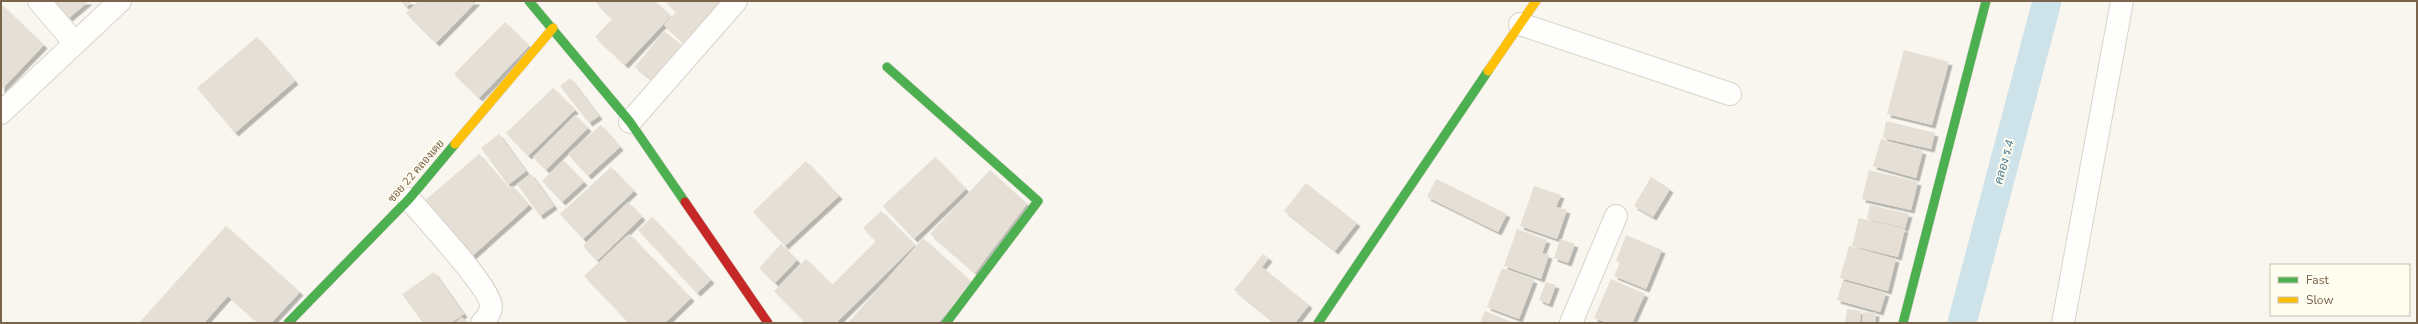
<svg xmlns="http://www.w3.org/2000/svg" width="2418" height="324" viewBox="0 0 2418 324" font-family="'Nunito Sans',Sarabun,sans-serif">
  <defs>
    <filter id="shadow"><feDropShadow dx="3.5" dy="3.5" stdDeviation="0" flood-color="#0004"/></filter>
  </defs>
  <rect width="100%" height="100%" fill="#f8f6ee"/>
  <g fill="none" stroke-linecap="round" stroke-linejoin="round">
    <path stroke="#cee2ea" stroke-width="29" d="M1962,323L2047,1"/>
  </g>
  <path fill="#e5dfd5" filter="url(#shadow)" d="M55,1H89L69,18Z
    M400,1H412L407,7Z
    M418,1H477L436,43L406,13Z
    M598,1H655L671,16L625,65L595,37L612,19L596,3Z
    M665,1H718L722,4L685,45L664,25L676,12Z
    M1,4L44,45L1,90Z
    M505,22L529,46L479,98L454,74Z
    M664,31L685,48L656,83L635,67Z
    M257,37L295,81L235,133L197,88Z
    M1904,50L1949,62L1932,125L1887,114Z
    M570,78L599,116L589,123L560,86Z
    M553,88L575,110L528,156L506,133Z
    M575,115L588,128L546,170L533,157Z
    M1886,121L1935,133L1931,149L1883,138Z
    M601,125L620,147L588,176L568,154Z
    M499,134L526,171L508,185L481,148Z
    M1881,139L1923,151L1916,178L1873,166Z
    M479,154L509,189L512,186L529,205L469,259L421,204Z
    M935,157L966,189L914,239L883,206Z
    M563,160L584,182L562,202L542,181Z
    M806,161L839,196L785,246L753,212Z
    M611,167L634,191L583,239L560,214Z
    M990,170L1027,204L975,273L930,234Z
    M1869,170L1918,182L1911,210L1862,199Z
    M531,174L554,206L540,216L517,184Z
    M1651,177L1670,189L1653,217L1634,206Z
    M1436,179L1507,214L1498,232L1427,197Z
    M1306,183L1357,223L1335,251L1284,211Z
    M1534,186L1561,195L1556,207L1567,210L1557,239L1520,226Z
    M628,202L642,217L597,261L583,246Z
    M1870,205L1909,214L1905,228L1867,219Z
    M881,211L915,245L836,323H806L774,291L806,259L832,285L876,241L863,228Z
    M652,217L711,280L697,293L638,230Z
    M1859,218L1905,229L1898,257L1852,246Z
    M226,226L300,292L271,323H259L228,296L204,323H139Z
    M1517,229L1547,240L1542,253L1549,255L1541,279L1504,266Z
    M629,234L691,298L665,323H629L584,276Z
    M1626,235L1662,250L1646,289L1614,276L1620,263L1616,261Z
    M923,238L973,283L938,323H848Z
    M1560,239L1575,244L1568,263L1554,258Z
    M781,244L797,260L775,283L759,268Z
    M1849,246L1896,259L1888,291L1840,278Z
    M1263,254L1269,258L1262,267L1309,305L1295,323H1275L1234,290Z
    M1502,268L1534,280L1519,319L1487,307Z
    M434,272L464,314L451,323H423L402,294Z
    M1611,279L1645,294L1632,323H1607L1594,318Z
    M1843,281L1886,293L1880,312L1837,300Z
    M1546,282L1556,285L1549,304L1539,300Z
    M1847,309L1861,311L1860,323H1845Z
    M1485,311L1514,323H1480Z
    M1863,312L1876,313L1875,323H1862Z
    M462,317L467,323H455Z"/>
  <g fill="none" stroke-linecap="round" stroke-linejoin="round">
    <defs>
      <path id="street" d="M39,1L75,43
        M1520,24L1730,94
        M1,113L120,1
        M630,122L736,1
        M409,199C424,217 492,289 491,307C490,313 486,319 482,323
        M1571,323L1616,216
        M2063,323L2122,1"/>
      <path id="fast" d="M529,1L630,122L685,202
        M887,67L1038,201L946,323
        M288,323L409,199L455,144
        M1318,323L1488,71
        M1903,323L1986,1"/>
      <path id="slow" d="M1488,71L1536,1
        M455,144L553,28"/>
      <path id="jam" d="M685,202L768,323"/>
    </defs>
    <use href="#street" stroke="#d8d3cb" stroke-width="24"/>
    <use href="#fast" stroke="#d6d2c8" stroke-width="10"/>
    <use href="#slow" stroke="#d6d2c8" stroke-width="10"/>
    <use href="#jam" stroke="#d6d2c8" stroke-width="10"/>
    <use href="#street" stroke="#fefefc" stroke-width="22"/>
    <use href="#fast" stroke="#4caf50" stroke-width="9"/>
    <use href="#slow" stroke="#ffc107" stroke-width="9"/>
    <use href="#jam" stroke="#c62828" stroke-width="9"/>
  </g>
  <g text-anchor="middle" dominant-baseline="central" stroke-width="4" stroke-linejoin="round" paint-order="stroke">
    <g font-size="11" fill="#79634b" stroke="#fffcf0">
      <text transform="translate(416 171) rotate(-49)">ซอย 22 คลองเตย</text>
    </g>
    <g font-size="12" font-style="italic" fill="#477a94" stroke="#fffcf0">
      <text transform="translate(2004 162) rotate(-75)">คลอง ร.4</text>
    </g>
  </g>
  <rect width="2418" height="324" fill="none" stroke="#79634b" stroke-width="4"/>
  <rect x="2270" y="264" width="140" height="52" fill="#fffcf0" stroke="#c9bfae"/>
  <rect x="2278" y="277" width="20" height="6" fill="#4caf50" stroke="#c9bfae"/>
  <text x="2306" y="284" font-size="12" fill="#79634b">Fast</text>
  <rect x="2278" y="297" width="20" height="6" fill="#ffc107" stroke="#c9bfae"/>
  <text x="2306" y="304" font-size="12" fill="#79634b">Slow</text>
</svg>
